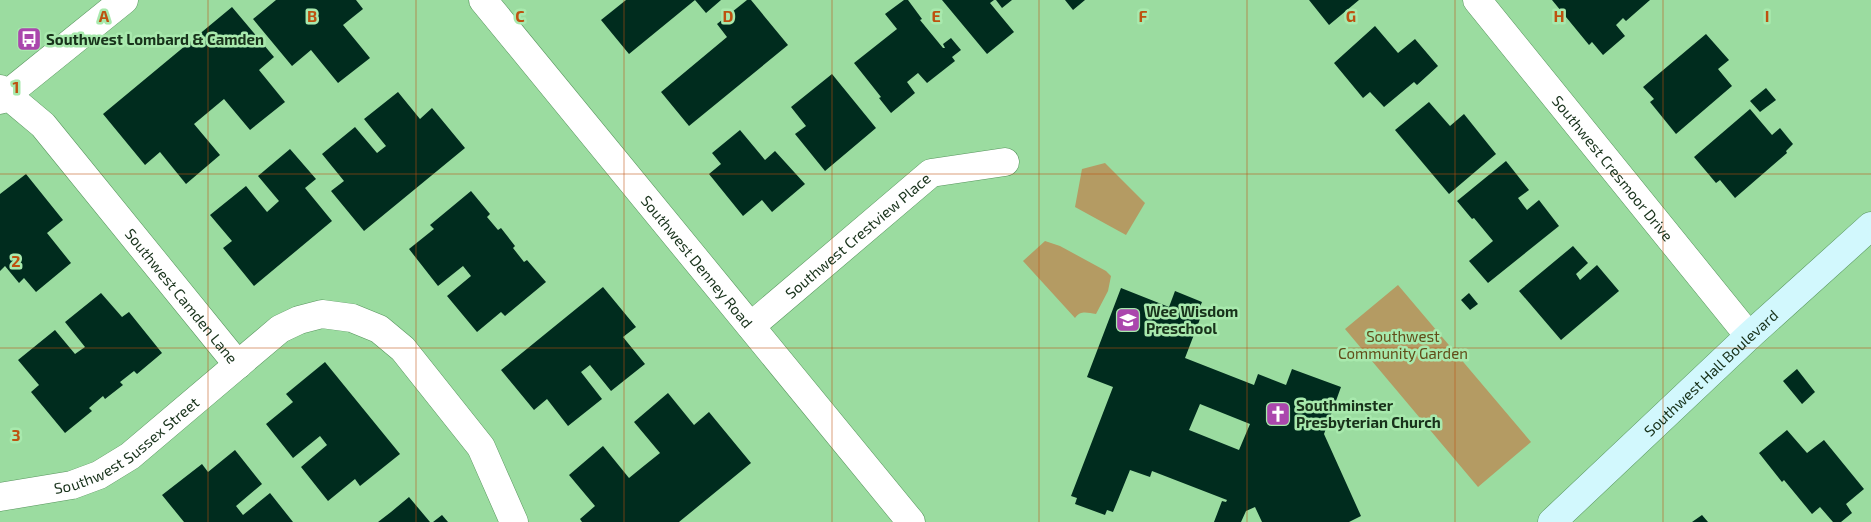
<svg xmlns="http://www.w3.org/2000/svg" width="1871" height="522" viewBox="0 0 1871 522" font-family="'Exo 2',sans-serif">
  <rect width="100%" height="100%" fill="#9bdca0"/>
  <path fill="#b49b63" d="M1105,163L1145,203L1126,235L1075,207L1082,169Z
    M1045,241L1060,246L1106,271L1111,276L1108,291L1096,314C1087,313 1081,310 1075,318L1023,261Z
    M1398,285L1531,442L1478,487L1345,329Z"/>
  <path fill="#002c1e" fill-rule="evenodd" d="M276,0H356L363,9L343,25L370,58L338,83L311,50L292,66L253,19Z
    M626,0H695L629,54L601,20Z
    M695,0H721L706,13Z
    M747,0H751L788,45L689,126L661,92L727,37L717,24Z
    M904,0H908L922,19L920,20L943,48H945L943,44L951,38L961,50L952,57L955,61L927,83L918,73L907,82L915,93L891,113L879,98L881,97L854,63L897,29L885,14Z
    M942,0H994L990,3L1014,32L987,54Z
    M996,0H1012L1002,8Z
    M1065,0H1085L1073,10Z
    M1309,0H1359L1329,25Z
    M1552,0H1650L1626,21L1623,18L1616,25L1625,36L1603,55L1592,42L1589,45Z
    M232,7L274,57L259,70L285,102L250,130L224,99L194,124L220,155L186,184L160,152L145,165L103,114Z
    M1375,26L1398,53L1415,39L1438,66L1417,85L1414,82L1384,107L1370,92L1363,98L1334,63Z
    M1706,34L1729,60L1718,69L1732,86L1676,134L1650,102L1654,99L1643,87Z
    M832,74L876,128L825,171L795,134L806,126L791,107Z
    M1766,88L1776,100L1760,112L1750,101Z
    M398,92L420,119L432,108L465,148L364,231L331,191L344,181L322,154L355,127L377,153L386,146L364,119Z
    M1429,102L1450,126L1464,114L1496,154L1449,194L1395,130Z
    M1750,109L1772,135L1780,128L1793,144L1786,151L1787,153L1735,198L1720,180L1716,183L1694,157Z
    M740,130L765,160L775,151L805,184L772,212L762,200L743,216L709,174L721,164L712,153Z
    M290,149L316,179L305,188L332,221L254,286L223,248L232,241L210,215L246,186L267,212L279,201L258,176Z
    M1506,161L1529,190L1518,198L1527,210L1539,200L1559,226L1488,283L1469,261L1493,241L1474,218L1472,219L1457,201Z
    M26,174L63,220L47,233L71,263L36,292L24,278L19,283L5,266L0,271V194Z
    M471,191L490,214L487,217L498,230L501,228L515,246L513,248L524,262L527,260L546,282L505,316L501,312L477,332L447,296L471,276L463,266L438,286L409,249L434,229L430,225Z
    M1573,246L1588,263L1576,274L1580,280L1597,265L1619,291L1561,340L1519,291Z
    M603,287L636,327L623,337L645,364L611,391L590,365L581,372L602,399L568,426L547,399L534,410L501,370Z
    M1121,288L1169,307L1175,291L1202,302L1196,317L1200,319L1185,358L1254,385L1258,374L1286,385L1292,369L1341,387L1324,434L1361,516L1349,522H1262L1255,507L1246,511L1241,522H1214L1222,501L1226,502L1227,500L1152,471L1150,477L1130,470L1113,512L1107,510L1105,515L1075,504L1077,498L1071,496L1113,387L1087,377ZM1200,404L1250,424L1239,450L1189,430Z
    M101,293L122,317L129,312L162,353L137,374L134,371L120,382L123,385L105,399L103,396L89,408L92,411L65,433L31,392L39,385L18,360L55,330L75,354L85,347L65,322Z
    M1469,293L1478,304L1470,310L1461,300Z
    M325,362L400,454L360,486L355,479L328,501L301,467L327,445L320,436L293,458L266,424L293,402L286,394Z
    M1797,369L1815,392L1802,404L1783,381Z
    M668,393L694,425L709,412L751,463L679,522H582L580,519L595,506L569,475L603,446L629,478L645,465L660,453L634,422Z
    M1787,430L1807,453L1824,440L1864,489L1846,504L1852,513L1841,522H1833L1820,507L1812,514L1784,480L1782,482L1759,453Z
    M235,450L262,484L236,506L243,515L270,493L293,522H184L162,495L202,464L208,472Z
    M409,497L430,522H378L391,512Z
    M442,515L448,522H433Z
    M1702,515L1708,522H1692Z"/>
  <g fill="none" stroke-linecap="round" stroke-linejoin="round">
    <defs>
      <g id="minor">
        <path id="s1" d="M1477,0L1749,336"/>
        <path id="s2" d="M0,89L43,125L238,365"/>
        <path id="s3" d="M751,326L931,173L1005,162"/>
        <path id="s4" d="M0,497L72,485L99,475L130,456L280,329L299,320L322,314L352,318L379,329L403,349L481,447L514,522"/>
      </g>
      <g id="tertiary">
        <path id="s5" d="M483,0L911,522"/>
        <path d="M0,100L124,0"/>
      </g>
      <g id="secondary">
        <path id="s6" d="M1552,522L1749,336L1871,226"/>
      </g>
    </defs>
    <use href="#minor" stroke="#57955d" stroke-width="29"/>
    <use href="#tertiary" stroke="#57955d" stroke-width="29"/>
    <use href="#secondary" stroke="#57955d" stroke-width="29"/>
    <use href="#minor" stroke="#fff" stroke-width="28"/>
    <use href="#tertiary" stroke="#fff" stroke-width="28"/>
    <use href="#secondary" stroke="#d2f8fd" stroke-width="28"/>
  </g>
  <path fill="none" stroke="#be510f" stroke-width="1" stroke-opacity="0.55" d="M208,0V522M416,0V522M624,0V522M832,0V522M1039,0V522M1247,0V522M1455,0V522M1663,0V522M0,174H1871M0,348H1871"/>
  <defs>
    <symbol id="bus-square" viewBox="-11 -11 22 22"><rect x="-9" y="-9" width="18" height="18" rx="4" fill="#aa47ad" stroke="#a8e9ad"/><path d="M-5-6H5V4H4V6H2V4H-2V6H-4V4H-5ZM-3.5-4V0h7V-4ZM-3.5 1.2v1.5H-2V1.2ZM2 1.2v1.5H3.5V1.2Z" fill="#fff"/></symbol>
    <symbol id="school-square" viewBox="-11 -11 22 22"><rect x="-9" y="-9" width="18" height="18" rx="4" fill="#aa47ad" stroke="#a8e9ad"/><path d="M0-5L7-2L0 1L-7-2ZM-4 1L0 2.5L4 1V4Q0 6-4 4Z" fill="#fff"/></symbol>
    <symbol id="church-square" viewBox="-11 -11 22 22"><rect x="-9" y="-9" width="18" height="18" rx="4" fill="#aa47ad" stroke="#a8e9ad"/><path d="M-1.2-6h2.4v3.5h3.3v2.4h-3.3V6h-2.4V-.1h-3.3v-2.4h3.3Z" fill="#fff"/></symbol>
  </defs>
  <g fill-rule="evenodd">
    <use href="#bus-square" x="15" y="25" width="28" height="28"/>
    <use href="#school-square" x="1114" y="306" width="28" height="28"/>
    <use href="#church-square" x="1264" y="400" width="28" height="28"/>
  </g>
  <g text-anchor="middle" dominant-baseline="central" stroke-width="5" stroke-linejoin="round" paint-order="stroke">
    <g font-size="15" font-weight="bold" fill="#18321b" stroke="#a8e9ad" text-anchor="start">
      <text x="46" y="39">Southwest Lombard &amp; Camden</text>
      <text x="1146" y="311">Wee Wisdom<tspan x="1146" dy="17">Preschool</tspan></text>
      <text x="1296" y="405">Southminster<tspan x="1296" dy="17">Presbyterian Church</tspan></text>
    </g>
    <g font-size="15" fill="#18321b" stroke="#a8e9ad">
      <text stroke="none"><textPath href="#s1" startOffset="216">Southwest Cresmoor Drive</textPath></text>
      <text stroke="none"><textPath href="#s3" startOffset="140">Southwest Crestview Place</textPath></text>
      <text stroke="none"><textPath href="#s5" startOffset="338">Southwest Denney Road</textPath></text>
      <text stroke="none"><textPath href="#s2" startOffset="276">Southwest Camden Lane</textPath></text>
      <text stroke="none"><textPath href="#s6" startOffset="218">Southwest Hall Boulevard</textPath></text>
      <text stroke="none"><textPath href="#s4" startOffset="140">Southwest Sussex Street</textPath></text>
    </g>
    <g font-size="15" fill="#614c18" stroke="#a8e9ad">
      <text x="1403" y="336">Southwest<tspan x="1403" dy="17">Community Garden</tspan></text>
    </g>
  </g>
  <g font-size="16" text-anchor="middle" font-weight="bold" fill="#be510f" stroke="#a8e9ad" stroke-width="5" stroke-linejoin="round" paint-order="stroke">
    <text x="104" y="22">A</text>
    <text x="312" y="22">B</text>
    <text x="520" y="22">C</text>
    <text x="728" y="22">D</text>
    <text x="936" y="22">E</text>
    <text x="1143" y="22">F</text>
    <text x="1351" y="22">G</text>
    <text x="1559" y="22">H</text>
    <text x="1767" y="22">I</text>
    <text x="16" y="93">1</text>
    <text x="16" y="267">2</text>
    <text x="16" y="441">3</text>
  </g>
</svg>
